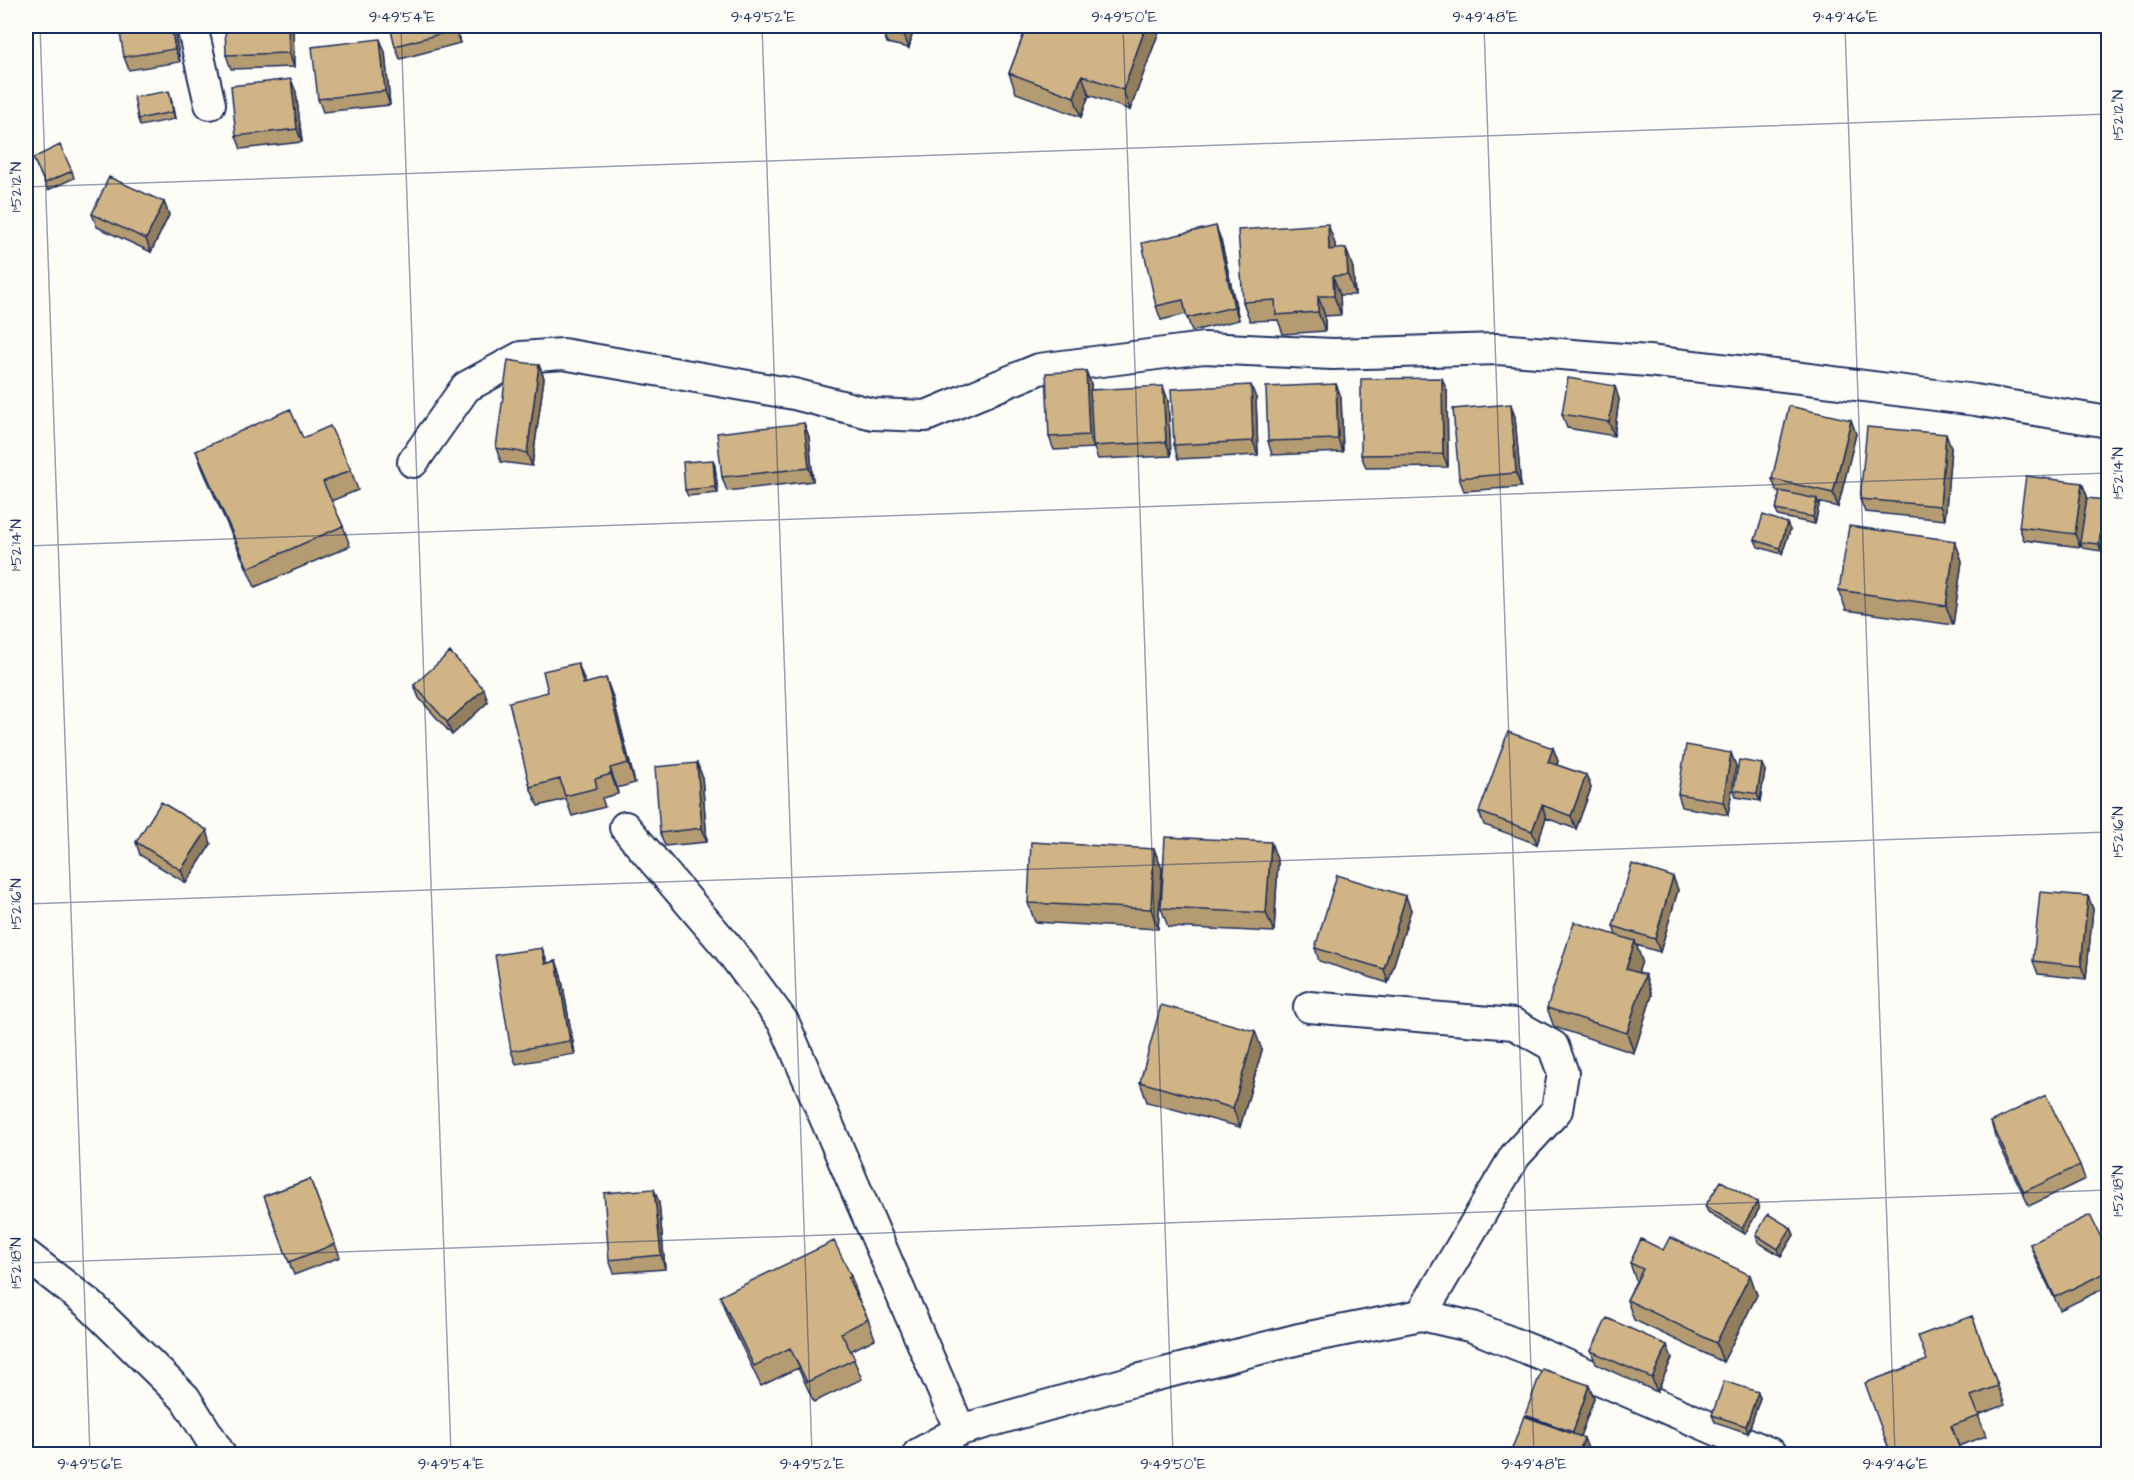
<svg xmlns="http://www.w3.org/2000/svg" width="2134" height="1480" viewBox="0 0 2134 1480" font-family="'Architects Daughter',sans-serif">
  <rect width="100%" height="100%" fill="#fdfcf7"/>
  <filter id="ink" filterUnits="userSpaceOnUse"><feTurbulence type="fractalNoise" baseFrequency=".0167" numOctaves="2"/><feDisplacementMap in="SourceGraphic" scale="12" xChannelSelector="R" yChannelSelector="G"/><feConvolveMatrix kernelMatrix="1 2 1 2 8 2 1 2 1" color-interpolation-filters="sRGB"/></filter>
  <g filter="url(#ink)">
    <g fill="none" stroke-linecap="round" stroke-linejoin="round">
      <defs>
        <path id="street" d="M192,26L210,104
          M413,462L466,387L521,357L563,354L794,394L873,414L926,416L1039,369L1204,348L1333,354L1498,349L1648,361L1801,378L1975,400L2108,422
          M625,827L729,949L784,1023L960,1430
          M1309,1007L1514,1024L1553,1046L1563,1073L1557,1110L1515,1156L1421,1315
          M26,1255L90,1305L185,1398L220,1454
          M918,1454L960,1430L1133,1381L1299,1339L1421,1315L1473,1327L1548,1357L1772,1454"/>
      </defs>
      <use href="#street" stroke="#1b2f5e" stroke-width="34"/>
      <use href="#street" stroke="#fdfcf7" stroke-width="30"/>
    </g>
    <path fill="#b49b72" stroke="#1b2f5e" stroke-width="1.5" d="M174,26L180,62L129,70L124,57Z
      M293,26L294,67L231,69L226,55Z
      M456,26L460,43L400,59L395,46Z
      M914,26L909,48L887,43L882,29Z
      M1027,26H1161L1130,110L1089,95L1081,117L1016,93L1009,73Z
      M1425,26H1440L1426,29Z
      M385,52L390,105L323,112L318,99Z
      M296,92L302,142L241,149L236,136Z
      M171,98L175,119L140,126L138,119Z
      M33,158L72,171L74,178L48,190Z
      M164,202L169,215L151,252L97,227L92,214Z
      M1221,240L1239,320L1192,331L1186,314L1161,320L1156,306Z
      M1335,244V249L1353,268L1355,295H1340L1341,315L1325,316V331L1283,334L1278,320L1250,321L1243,302Z
      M539,365L544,378L532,466L501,462L496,448Z
      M1086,371L1091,384V390L1168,400L1171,456L1098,459L1094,448L1054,450L1049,437Z
      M1336,384L1341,397L1343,452L1272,455L1268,441Z
      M1447,391L1448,467L1366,468L1361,455Z
      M1256,398L1258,455L1178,459L1174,445Z
      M1619,399L1614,436L1567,428L1562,414Z
      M1515,417L1521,487L1464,491L1459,478Z
      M1851,420L1856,434L1838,507L1818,502L1819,505L1815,524L1778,516L1776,510L1780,493L1777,492L1772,479Z
      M804,423L809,437L813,481L727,491L722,477Z
      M303,438L351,470L358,490L331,501L343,526L350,546L255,587L203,470L196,451Z
      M1951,448L1945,520L1865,512L1860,499Z
      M715,466L718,493L688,496L685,490Z
      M2109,481V534H2106L2104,529L2101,551L2083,548L2081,543L2080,547L2024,540L2019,527L2082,483L2087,496L2086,503L2105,500Z
      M1790,530L1782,554L1758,547L1755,540Z
      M1955,541L1962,561L1953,625L1846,610L1839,590Z
      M585,683L613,697L635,783L617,788L618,794L602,798L605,807L572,816L566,799L538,806L530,787Z
      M414,685L488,702L452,735L419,698Z
      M1553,748L1558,761L1557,765L1586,775L1591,788L1576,829L1546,818L1537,844L1484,825L1479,812Z
      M1731,753L1736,766L1728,815L1682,807L1678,794Z
      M697,763L702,776L707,842L665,846L660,833Z
      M1765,771L1760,801L1736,797L1734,790Z
      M136,842L211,844L186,883L140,855Z
      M1154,849L1162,869L1158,929L1035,922L1028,903Z
      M1278,862L1274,932L1168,927L1161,908Z
      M1673,877L1678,890L1660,952L1636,945L1642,961L1638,973L1645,975L1652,995L1634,1053L1554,1027L1547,1008L1616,935L1613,926Z
      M2088,896L2093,909L2086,979L2038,974L2033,961Z
      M1411,910L1388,983L1319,961L1315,948Z
      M542,948L547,963L556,961L561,975L575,1054L516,1064L511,1051Z
      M1262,1050L1240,1127L1147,1102L1140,1082Z
      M1991,1122L2080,1165L2085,1179L2029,1206L1995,1136Z
      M310,1179L340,1257L294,1275L264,1196Z
      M659,1202L665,1269L614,1273L609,1260Z
      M1705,1206L1759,1209L1745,1234L1708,1212Z
      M1791,1228L1794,1235L1781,1256L1758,1242L1756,1235Z
      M2030,1244L2109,1254V1286L2060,1310L2035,1258Z
      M1663,1250L1750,1275L1757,1295L1723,1362L1634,1320L1627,1300L1636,1281L1630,1263Z
      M720,1296H858H857L868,1319L875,1339L850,1351L862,1379L814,1402L798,1368L761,1386L727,1316Z
      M1972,1316L2005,1405L1978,1415L1986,1436L1959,1446L1927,1360Z
      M1591,1351L1672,1358L1657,1392L1596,1364Z
      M1589,1385L1594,1398L1580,1436L1589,1451L1588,1455H1514L1512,1449L1526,1417L1525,1415Z
      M1758,1392L1760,1398L1748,1433L1715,1422L1712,1415Z"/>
    <path fill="#927e5d" stroke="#1b2f5e" stroke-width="1.5" d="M171,26H174L180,62L175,49Z
      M288,26H293L294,67L289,53Z
      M454,26H456L460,43L455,30Z
      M906,26H914L909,48L904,35Z
      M1146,26H1161L1130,110L1123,90Z
      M380,39L385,52L390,105L385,91Z
      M1082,75L1089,95L1081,117L1074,97Z
      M291,79L296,92L302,142L297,129Z
      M169,91L171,98L175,119L173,112Z
      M164,202L169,215L151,252L146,239Z
      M1328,224L1335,244L1336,269L1329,250Z
      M1216,226L1221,240L1239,320L1234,307Z
      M1346,248L1353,268L1355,295L1348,275Z
      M1333,276L1340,295L1341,315L1334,296Z
      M1318,296L1325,316V331L1318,312Z
      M539,365L544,378L532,466L527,453Z
      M1086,371L1091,384L1094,448L1089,435Z
      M1442,378L1447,391L1448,467L1443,454Z
      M1336,384L1341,397L1343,452L1338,439Z
      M1251,385L1256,398L1258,455L1253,441Z
      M1163,386L1168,400L1171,456L1166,442Z
      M1615,386L1619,399L1614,436L1609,422Z
      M1511,404L1515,417L1521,487L1516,473Z
      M1851,420L1856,434L1838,507L1833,493Z
      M804,423L809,437L813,481L809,468Z
      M1946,434L1951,448L1945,520L1940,506Z
      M713,460L715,466L718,493L715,487Z
      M2082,483L2087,496L2080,547L2075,534Z
      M1817,499L1819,505L1815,524L1813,517Z
      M2102,522L2104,529L2101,551L2099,544Z
      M1787,523L1790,530L1782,554L1780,548Z
      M1955,541L1962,561L1953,625L1946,606Z
      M578,663L585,682L591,703L583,684Z
      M606,678L613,697L635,783L628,763Z
      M484,689L488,702L452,735L447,722Z
      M1553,748L1558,761L1553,775L1548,762Z
      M1731,753L1736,766L1728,815L1723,802Z
      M697,763L702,776L707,842L702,828Z
      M1762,764L1765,771L1760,801L1757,794Z
      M610,768L617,788L618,794L611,774Z
      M1586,775L1591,788L1576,829L1571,816Z
      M1542,805L1546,818L1537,844L1532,831Z
      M207,830L211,844L186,883L181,870Z
      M1271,842L1278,862L1274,932L1266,913Z
      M1154,849L1162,869L1158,929L1151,909Z
      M1673,877L1678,890L1660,952L1655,939Z
      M1406,896L1411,910L1388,983L1384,969Z
      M2088,896L2093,909L2086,979L2081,966Z
      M1635,941L1642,961L1633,989L1626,969Z
      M542,948L547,961L549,977L545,964Z
      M556,961L561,975L575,1054L570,1041Z
      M1645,975L1652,995L1634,1053L1627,1033Z
      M1255,1031L1262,1050L1240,1127L1233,1108Z
      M654,1189L659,1202L665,1269L661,1255Z
      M1757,1202L1759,1209L1745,1234L1742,1228Z
      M1791,1228L1794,1235L1781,1256L1778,1249Z
      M1750,1275L1757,1295L1723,1362L1716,1343Z
      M851,1276L858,1296L855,1298L848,1278Z
      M1667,1345L1672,1358L1657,1392L1652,1378Z
      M1589,1385L1594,1398L1577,1445L1573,1432Z
      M1758,1392L1760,1398L1748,1433L1746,1426Z
      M1584,1438L1589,1451L1588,1455H1578Z"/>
    <path fill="#d1b485" stroke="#1b2f5e" stroke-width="1.5" d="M119,26H171L175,49L124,57Z
      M225,26H288L289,53L226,55Z
      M390,26H454L455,30L395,46Z
      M883,26H906L904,35L882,29Z
      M1027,26H1146L1123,90L1082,75L1074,97L1009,73Z
      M380,39L385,91L318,99L312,47Z
      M291,79L297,129L236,136L231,86Z
      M169,91L173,112L138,119L134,97Z
      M60,145L72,171L45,183L33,158Z
      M109,177L164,202L146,239L92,214Z
      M1328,224L1329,250L1346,248L1348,275L1333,276L1334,296H1318V312L1276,315L1275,300L1243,302L1238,230Z
      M1216,226L1234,307L1187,318L1183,300L1156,306L1142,243Z
      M508,360L539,365L527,453L496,448Z
      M1086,371L1089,435L1049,437L1046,373Z
      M1442,378L1443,454L1361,455V379Z
      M1568,378L1615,386L1609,422L1562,414Z
      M1336,384L1338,439L1268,441L1266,387Z
      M1251,385L1253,441L1174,445L1171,389Z
      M1163,386L1166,442L1093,446L1090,390Z
      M1511,404L1516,473L1459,478L1453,409Z
      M1789,406L1851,420L1833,493L1772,479Z
      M290,409L303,438L330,426L351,470L323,482L343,526L248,568L196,451Z
      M804,423L809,468L722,477L717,433Z
      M1867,427L1946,434L1940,506L1860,499Z
      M713,460L715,487L685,490L683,462Z
      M2026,476L2082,483L2075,534L2019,527Z
      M2109,481V522L2101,521Z
      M1780,491L1817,499L1813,517L1776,510Z
      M2087,498L2105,500L2099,544L2080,542Z
      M1763,515L1787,523L1780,548L1755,540Z
      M1849,526L1955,541L1946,606L1839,590Z
      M450,652L484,689L447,722L414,685Z
      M578,663L583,684L606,678L628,763L610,768L611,774L595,779L597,788L565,796L560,779L530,787L509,702L548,692L543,671Z
      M1508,732L1553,748L1548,762L1586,775L1571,816L1542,805L1532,831L1479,812Z
      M1686,745L1731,753L1723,802L1678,794Z
      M1739,760L1762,764L1757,794L1734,790Z
      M697,763L702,828L660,833L655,767Z
      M161,802L207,830L181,870L136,842Z
      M1165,837L1271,842L1266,913L1161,908Z
      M1031,842L1154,849L1151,909L1028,903Z
      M1632,864L1673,877L1655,939L1613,926Z
      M1337,875L1406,896L1384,969L1315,948Z
      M2040,892L2088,896L2081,966L2033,961Z
      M1574,922L1635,941L1626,969L1645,975L1627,1033L1547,1008Z
      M542,948L545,964L556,961L570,1041L511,1051L495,955Z
      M1161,1005L1255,1031L1233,1108L1140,1082Z
      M2046,1095L2080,1165L2024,1192L1991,1122Z
      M310,1179L335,1244L289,1262L264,1196Z
      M1721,1181L1757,1202L1742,1228L1705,1206Z
      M654,1189L661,1255L609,1260L604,1193Z
      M1768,1214L1791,1228L1778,1249L1756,1235Z
      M2090,1215L2109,1254V1271L2055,1297L2030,1244Z
      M1670,1237L1750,1275L1716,1343L1627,1300L1643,1269L1630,1263L1641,1239L1663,1250Z
      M834,1241L851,1276L848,1278L868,1319L841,1333L855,1359L807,1382L790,1348L754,1366L720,1296Z
      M1972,1316L1998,1386L1971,1396L1979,1416L1951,1426L1962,1455H1891L1865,1383L1927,1360L1918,1336Z
      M1607,1318L1667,1345L1652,1378L1591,1351Z
      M1542,1369L1589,1385L1573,1432L1525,1415Z
      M1724,1381L1758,1392L1746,1426L1712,1415Z
      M1524,1416L1584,1438L1578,1455H1527L1512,1449Z"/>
  </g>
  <path fill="none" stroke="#1b2f5e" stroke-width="1.5" stroke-opacity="0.45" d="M40,26L90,1454M401,26L451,1454M762,26L812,1454M1123,26L1173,1454M1484,26L1534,1454M1845,26L1895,1454M26,187L2108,114M26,546L2108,473M26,904L2108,832M26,1263L2108,1190"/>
  <rect width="2134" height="1480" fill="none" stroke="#fdfcf7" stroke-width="66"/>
  <rect x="33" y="33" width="2068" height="1414" fill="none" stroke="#1b2f5e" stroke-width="2"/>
  <g font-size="15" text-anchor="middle" fill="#1b2f5e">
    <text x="402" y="22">9°49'54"E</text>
    <text x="763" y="22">9°49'52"E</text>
    <text x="1124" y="22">9°49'50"E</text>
    <text x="1485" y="22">9°49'48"E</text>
    <text x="1845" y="22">9°49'46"E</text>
    <text transform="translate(2118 115) rotate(-90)" y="5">1°52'12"N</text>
    <text transform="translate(16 187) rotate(-90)" y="5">1°52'12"N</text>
    <text transform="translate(2118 473) rotate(-90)" y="5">1°52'14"N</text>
    <text transform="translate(16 545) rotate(-90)" y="5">1°52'14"N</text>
    <text transform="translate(2118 832) rotate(-90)" y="5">1°52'16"N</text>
    <text transform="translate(16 904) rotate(-90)" y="5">1°52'16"N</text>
    <text transform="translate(2118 1191) rotate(-90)" y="5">1°52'18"N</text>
    <text transform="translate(16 1263) rotate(-90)" y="5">1°52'18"N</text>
    <text x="90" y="1469">9°49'56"E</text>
    <text x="451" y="1469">9°49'54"E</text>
    <text x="812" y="1469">9°49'52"E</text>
    <text x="1173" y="1469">9°49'50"E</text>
    <text x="1534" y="1469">9°49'48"E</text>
    <text x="1895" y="1469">9°49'46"E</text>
  </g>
</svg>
